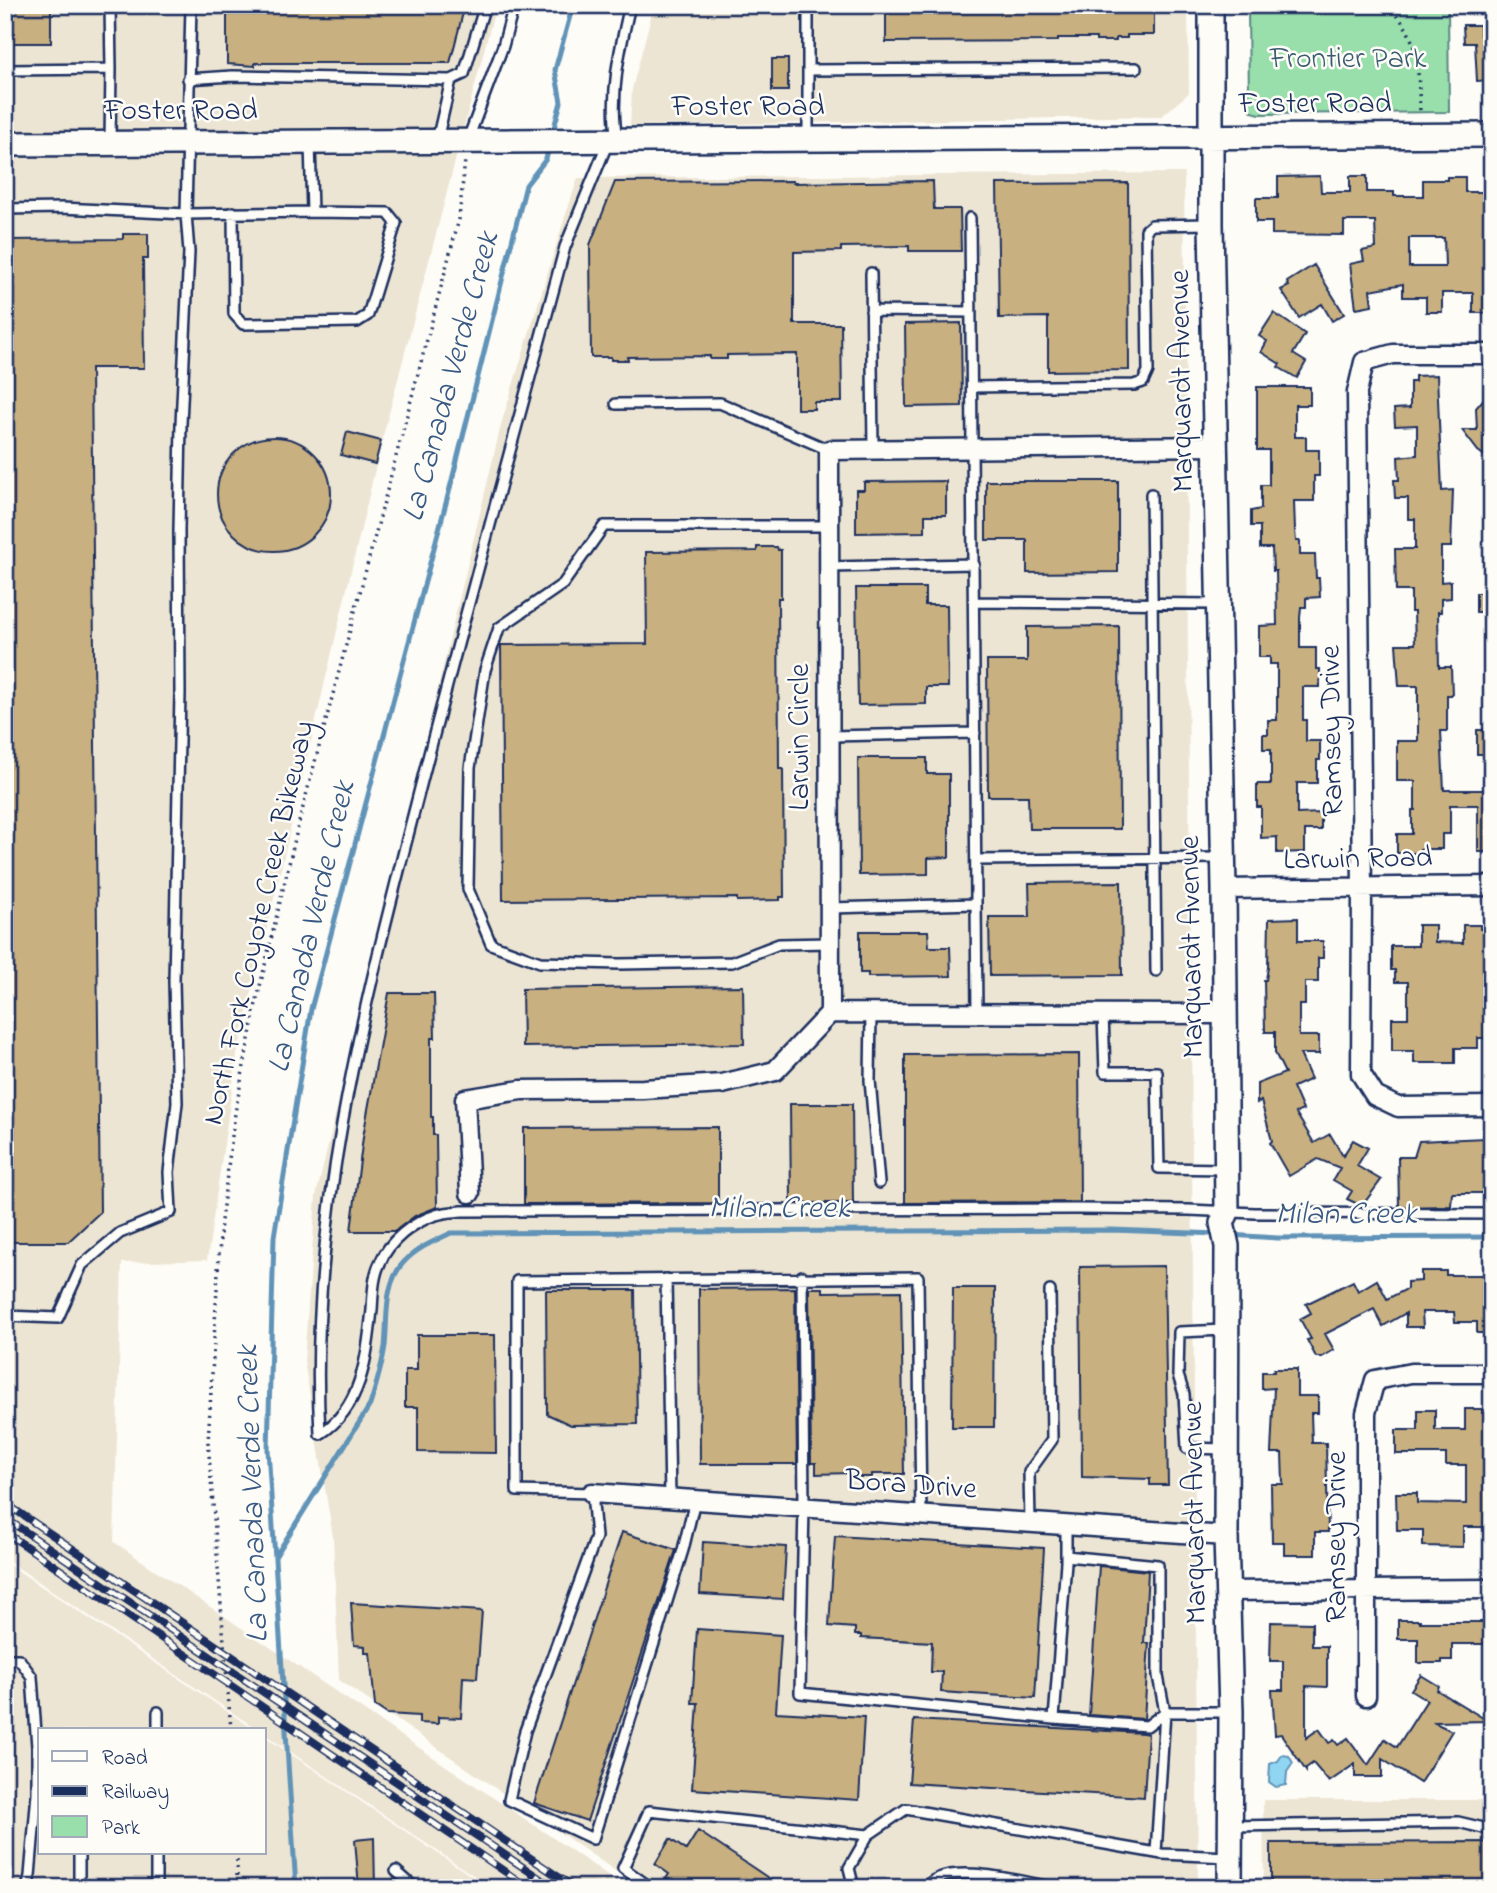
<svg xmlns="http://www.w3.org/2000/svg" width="1497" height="1893" viewBox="0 0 1497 1893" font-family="'Indie Flower',sans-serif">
  <rect width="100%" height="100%" fill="#fdfcf7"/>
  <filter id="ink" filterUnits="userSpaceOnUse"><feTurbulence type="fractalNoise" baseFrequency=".0143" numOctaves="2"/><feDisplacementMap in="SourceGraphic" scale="14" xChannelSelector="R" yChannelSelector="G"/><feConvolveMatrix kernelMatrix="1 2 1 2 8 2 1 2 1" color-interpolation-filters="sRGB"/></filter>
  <g filter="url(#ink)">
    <path fill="#ede5d3" d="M5,5H496L381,444L237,1055L207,1260L122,1263L114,1542L627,1888H492L264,1734V1730H258L5,1559Z
      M654,5H1188L1189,93L1162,116L630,126L632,89Z
      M1184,173L1198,1888H640L339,1680L333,1537L304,1361L316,1196L502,421L569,204L578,178Z
      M5,1562L255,1730H40V1853H264V1736L489,1888H5Z
      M1263,1800H1492V1888H1264Z"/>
    <path fill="#99dfab" stroke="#5a8784" stroke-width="2" d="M1248,5H1448L1449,112L1260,114L1252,112L1249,105Z"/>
    <path fill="#90d6f2" stroke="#6193b7" stroke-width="2" d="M1282,1755L1289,1756L1293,1763L1287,1772L1286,1785L1276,1787L1269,1782L1270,1764L1278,1761Z"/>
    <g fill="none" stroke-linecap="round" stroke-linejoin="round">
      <path stroke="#6193b7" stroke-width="5" d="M552,135L561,102L555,70L573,5
        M1229,1235L1278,1238L1492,1237
        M275,1557L370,1405C376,1386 382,1366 385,1346C388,1319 383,1284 404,1262C417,1248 434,1241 451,1233L1112,1230L1219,1234
        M296,1888L268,1449L274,1237L311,1009L450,488L526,185L546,159L549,148"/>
    </g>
    <path fill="#c9b080" stroke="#1b2f5e" stroke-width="2" fill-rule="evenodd" d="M5,5H51V43H5Z
      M227,5H465L450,63H255V66L227,64Z
      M886,5H1154V35H1127V38H1116V41H1096V38H1058V41L886,42Z
      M1463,25H1480V35H1492V80L1477,81L1475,43H1464Z
      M772,59H788V91H772Z
      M1320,176L1321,192H1350V176H1367V192H1394V196H1423V180H1447V177H1465V192H1488L1487,268L1490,313H1473V293H1442V312H1426V297H1403V284L1370,290L1372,305L1356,308L1350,264L1364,261L1362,251L1376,248L1375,221H1344V235L1272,234V222H1256V198H1278V177ZM1409,238H1444L1445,267H1409Z
      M793,181V183L933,181L934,209H960L961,251H909V246L841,247V251L794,252V324H841L842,402H814V409H797V354L727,355V359H710V356L627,357L628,360H611V357H591L590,245L615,182Z
      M1128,183L1129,370L1048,371V317L999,318L997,184Z
      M123,234H148V259H143L144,368H91L100,1212L68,1242H5V240L123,239Z
      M1314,265L1344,314L1332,321L1322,304L1299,318L1281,290L1289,286L1287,282Z
      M1274,313L1305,334L1293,354L1306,362L1297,378L1278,367L1280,364L1261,352L1267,341L1259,336Z
      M961,323L962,406L906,407L905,324Z
      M1437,375L1442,491L1453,490L1451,547H1441V582L1451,581V598L1441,599V612H1438L1439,667H1451L1452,695H1447V731H1441L1444,790H1492V852H1478V805H1450V834H1442V849H1420V853H1397V834H1412V810H1415V781H1397V741H1418V686H1399L1396,644H1415L1414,612H1411V591H1396L1395,549H1415V519H1408V498H1395L1394,480H1399L1398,457L1417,455V425L1395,426L1394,409L1410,408V382H1415V376Z
      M1257,387H1310V405H1295V437H1306V450H1319V476H1314V501H1294L1295,530L1296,541H1300V555H1315L1316,578H1319L1320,597L1306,598V607H1301L1300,618V648H1316V669H1320V687H1303V720H1306V741H1320V760H1317V783H1297V814L1321,813V830H1305V852L1277,853V837L1261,838V807H1257V784H1271V749H1263V734H1268V720H1277V664H1270V657H1259V626L1277,625L1276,571H1273L1272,548H1260V526H1251V511L1261,509V485H1269V450H1257Z
      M1492,389V461L1478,451L1462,430H1477L1476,408Z
      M347,432L381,441L375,464L341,455Z
      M217 494a57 57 0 1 1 114 0a57 57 0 1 1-114 0Z
      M946,481V515H925V532L856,533V490H864V482Z
      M986,481H1118V572L1027,573V540H986Z
      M757,547H777L778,550H781V598H778L779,769H783L784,897H780V900L737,901V898L503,900L501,645L647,644L646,552L757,551Z
      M856,588H925V605H947L948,687H926V704L858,705Z
      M1476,593H1492V612H1476Z
      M1119,626L1120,829H1029L1028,796H988L987,661H1027V627Z
      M1477,730H1492V754H1477Z
      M858,758H927V774H949V857L928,858V874L859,875Z
      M1121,882L1122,975L990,976L989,917H1030L1029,883Z
      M1298,918V941H1323V958H1318V982H1305V1005H1299V1036H1319V1054H1300L1311,1079L1293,1087L1303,1110L1296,1113L1314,1143L1330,1134L1343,1156L1353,1140L1368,1148L1357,1166L1381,1180L1362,1206L1347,1199L1352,1191L1333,1180L1340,1168L1318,1159L1289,1176L1270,1143L1272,1141L1261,1101L1257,1103V1084L1285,1073L1275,1053V1032H1265L1264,980H1266L1268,967L1269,919Z
      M1418,925H1435V942L1463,943V925H1480V929H1492V972H1489L1492,1038H1478V1048H1455V1063H1414V1051H1392V1018H1408V982H1395V970H1391V946H1418Z
      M860,931H928L929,947H950L951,976L868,977V973H860Z
      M743,986L744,1044L523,1047L522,989Z
      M389,993H434L435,1038H431V1117H433V1135H436L437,1207L415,1216L395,1231H351L363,1137Z
      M1079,1054L1080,1202L905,1203V1055Z
      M790,1104H852L853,1203H791Z
      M718,1127V1203L524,1204V1128Z
      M1485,1138V1193H1452L1451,1206L1399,1207L1398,1157H1414L1419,1141Z
      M1164,1266L1168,1485H1150V1479L1082,1477L1080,1267Z
      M1421,1271H1446V1275H1492V1333H1477V1322H1455L1454,1312H1422L1423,1327H1406V1313L1383,1326L1374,1309L1325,1334L1334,1350L1322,1357H1316L1307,1340L1311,1339L1300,1319L1311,1313L1306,1304L1353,1281L1358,1291L1377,1280L1387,1299L1407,1289V1282L1421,1281Z
      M795,1288L797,1464H700L699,1289Z
      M809,1288H823V1292L901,1291L904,1474H872V1477H850V1473L816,1474V1463H811Z
      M953,1288H995L994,1427H952Z
      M546,1290H635L637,1424L571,1425L547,1414Z
      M417,1335H495L496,1453L418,1452V1407H405V1370H417Z
      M1274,1369H1297V1396H1318V1413H1311L1312,1443H1326L1328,1532H1315V1555H1284V1542H1272L1271,1484H1283L1282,1453H1271L1274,1388L1262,1389V1372H1274Z
      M1465,1409H1482V1413H1492V1467H1487L1488,1527H1463V1547L1423,1546V1530H1397L1396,1493H1417V1503L1466,1504V1465H1446V1454H1396V1430H1418V1410H1435V1430H1465Z
      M622,1532L676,1550L587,1821L534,1803Z
      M835,1536L1044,1548L1035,1698L941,1692L942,1672H931L932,1642L861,1638V1635H855V1628L829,1626Z
      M703,1542L786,1547L783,1599L700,1594Z
      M1099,1566L1148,1571L1144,1643H1149L1144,1719L1089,1715Z
      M351,1603L482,1611L477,1678L463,1677L461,1718L438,1717V1724L419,1723V1716L387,1714L375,1706L370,1653H365V1646L354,1645Z
      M1398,1620H1420V1622H1492V1644H1452V1660H1442V1663H1418V1639H1398Z
      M1271,1622L1312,1623V1646H1327V1687L1306,1686V1738L1319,1729L1329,1743L1334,1740L1338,1745L1348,1738L1368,1765L1385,1739L1397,1747L1427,1700L1411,1690L1421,1675L1439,1686L1437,1690L1488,1721L1433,1722L1452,1731L1420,1783L1382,1759V1777H1355V1764L1329,1782L1313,1763L1306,1768V1771L1281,1734L1275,1735L1272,1690H1283V1661H1270Z
      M697,1629L781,1635L776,1712L864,1717L859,1800L692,1789L698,1703H692Z
      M914,1720L1143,1733L1148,1734L1144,1797L909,1783Z
      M698,1831L755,1869L783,1888H660L669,1874L655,1864L670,1839L686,1850Z
      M374,1838L375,1888H359L355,1840Z
      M1492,1842V1888H1271V1843Z"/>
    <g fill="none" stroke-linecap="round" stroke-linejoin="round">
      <defs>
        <path id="service" d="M5,70L111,69L110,5
          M808,70L1136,68
          M188,79L232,76L451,80
          M468,139L503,46L514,5
          M617,139C609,95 620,48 630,5
          M437,140L451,80L464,74L485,5
          M808,140V5
          M110,141L111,69
          M608,142L565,247C515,434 463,621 415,808C362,1014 308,1220 320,1434C362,1408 367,1356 372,1310C373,1295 373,1277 380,1263C389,1241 413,1222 436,1215C444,1212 454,1212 462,1211L1076,1209L1189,1210L1255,1213L1492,1214
          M5,209L62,208L186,214L312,212L310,143
          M233,212L234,314L243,324L357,322L368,315L396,223L388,213L312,212
          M970,218L977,1014
          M871,273L873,450
          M871,311L970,312
          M972,387L1134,385L1143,382L1148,371L1146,230L1152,225L1210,224
          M616,404L720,403L829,450
          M1151,494L1156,971
          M829,526H604L563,584L499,628L485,670L470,768L468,889L491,944L540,962L620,964L732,962L779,944L830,943
          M829,567L974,564
          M974,602L1217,604
          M829,736L975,733
          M976,860L1222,858
          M830,908L976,904
          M871,1013L870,1080L879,1183
          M1103,1014L1105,1072H1157L1159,1168L1226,1169
          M802,1276L804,1507L800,1693L1054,1719L1066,1562V1525
          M666,1279L670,1498
          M5,1316L58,1318L82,1265L120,1233L171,1212L169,1172L177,1103L174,981L180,693L179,530L181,424L189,252L186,214L191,5
          M1225,1330L1179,1332L1178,1375L1184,1394L1187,1448L1226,1449
          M695,1500L683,1550L593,1839L509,1800L525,1731L596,1537L592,1493L517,1491V1281L918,1277L921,1515
          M1030,1523L1029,1472L1052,1440L1050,1291
          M1066,1556L1158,1565V1676L1165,1712L1156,1853
          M5,1659H19L32,1677L37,1747V1793H40
          M1054,1719L1147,1726L1165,1712H1229
          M158,1730V1712
          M1232,1826L1458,1822L1492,1830
          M396,1871L415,1888
          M27,1888L30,1876L37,1793
          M79,1888V1853
          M156,1888V1853
          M651,1888L623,1868L649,1811L868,1835
          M854,1888L849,1868L868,1835L906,1809L1162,1854L1228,1857
          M926,1888C943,1859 1027,1883 1055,1888"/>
        <path id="minor" d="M1492,354H1393L1364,362L1357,392L1362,889L1361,1074L1375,1096L1398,1107L1492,1106
          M1215,446L829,450L830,1013L1226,1014
          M1224,889L1492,886
          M470,1193L465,1099L521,1090L643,1089L722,1084L775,1071L830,1013
          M592,1493L1226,1536
          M1228,1591L1492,1589
          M1366,1696V1413L1375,1380L1411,1373H1492"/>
        <path id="tertiary" d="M1211,5V224L1224,889L1227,1212L1222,1223L1227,1246L1226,1536L1231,1712L1230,1888
          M5,144L1492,135"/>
      </defs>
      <use href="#service" stroke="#1b2f5e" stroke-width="14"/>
      <use href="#minor" stroke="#1b2f5e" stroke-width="23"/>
      <use href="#tertiary" stroke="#1b2f5e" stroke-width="28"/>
      <path stroke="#1b2f5e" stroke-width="3.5" stroke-dasharray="2 5" stroke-linecap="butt" d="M1387,5C1422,37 1417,68 1420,111
        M231,1730L208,1442L221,1221L235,1113L256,1003L298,826L459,219L465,160
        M237,1853V1888"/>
      <use href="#service" stroke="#fdfcf7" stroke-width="9"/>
      <use href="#minor" stroke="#fdfcf7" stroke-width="18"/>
      <use href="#tertiary" stroke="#fdfcf7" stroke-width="23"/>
      <defs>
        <path id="rail" d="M5,1503L575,1888
          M5,1518L554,1888
          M5,1532L529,1888"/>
      </defs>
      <use href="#rail" stroke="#1b2f5e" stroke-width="8"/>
      <use href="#rail" stroke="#fdfcf7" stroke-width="5" stroke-dasharray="16" stroke-linecap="butt"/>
    </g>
  </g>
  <g text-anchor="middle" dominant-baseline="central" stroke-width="5" stroke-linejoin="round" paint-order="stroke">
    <g font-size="30" fill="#3a5b71" stroke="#fdfcf7">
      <text x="1348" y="60">Frontier Park</text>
    </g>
    <g font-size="30" fill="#1b2f5e" stroke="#fdfcf7">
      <text x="1315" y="105">Foster Road</text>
      <text x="748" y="108">Foster Road</text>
      <text x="181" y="112">Foster Road</text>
      <text transform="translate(1183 381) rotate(-91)">Marquardt Avenue</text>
      <text transform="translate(1333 731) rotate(-91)">Ramsey Drive</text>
      <text transform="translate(801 737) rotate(-90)">Larwin Circle</text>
      <text transform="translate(1358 860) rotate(-1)">Larwin Road</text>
      <text transform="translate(260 923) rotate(-77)">North Fork Coyote Creek Bikeway</text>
      <text transform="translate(1193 947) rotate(-91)">Marquardt Avenue</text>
      <text transform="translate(911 1486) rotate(4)">Bora Drive</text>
      <text transform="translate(1196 1513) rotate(-91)">Marquardt Avenue</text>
      <text transform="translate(1338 1537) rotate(-90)">Ramsey Drive</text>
    </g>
    <g font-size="32" font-style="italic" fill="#385983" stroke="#fdfcf7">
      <text transform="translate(452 377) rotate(-75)">La Canada Verde Creek</text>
      <text transform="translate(313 927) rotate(-77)">La Canada Verde Creek</text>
      <text x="779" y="1209">Milan Creek</text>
      <text x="1346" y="1215">Milan Creek</text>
      <text transform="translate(254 1494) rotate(-92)">La Canada Verde Creek</text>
    </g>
  </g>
  <rect width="1497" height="1893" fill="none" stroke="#fdfcf7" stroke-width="28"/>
  <rect x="14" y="14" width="1469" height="1865" fill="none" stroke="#1b2f5e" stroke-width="2.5" filter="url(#ink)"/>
  <rect x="38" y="1728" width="228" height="126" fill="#fdfcf7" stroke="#a3aaba" stroke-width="2"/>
  <rect x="52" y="1751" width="35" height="10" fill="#fdfcf7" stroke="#a3aaba" stroke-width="2"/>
  <text x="102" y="1764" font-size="21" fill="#1b2f5e">Road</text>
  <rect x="52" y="1786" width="35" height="10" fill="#1b2f5e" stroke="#a3aaba" stroke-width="2"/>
  <text x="102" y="1798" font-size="21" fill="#1b2f5e">Railway</text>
  <rect x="52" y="1816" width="35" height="21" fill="#99dfab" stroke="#a3aaba" stroke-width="2"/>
  <text x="102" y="1834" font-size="21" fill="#1b2f5e">Park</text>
</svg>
